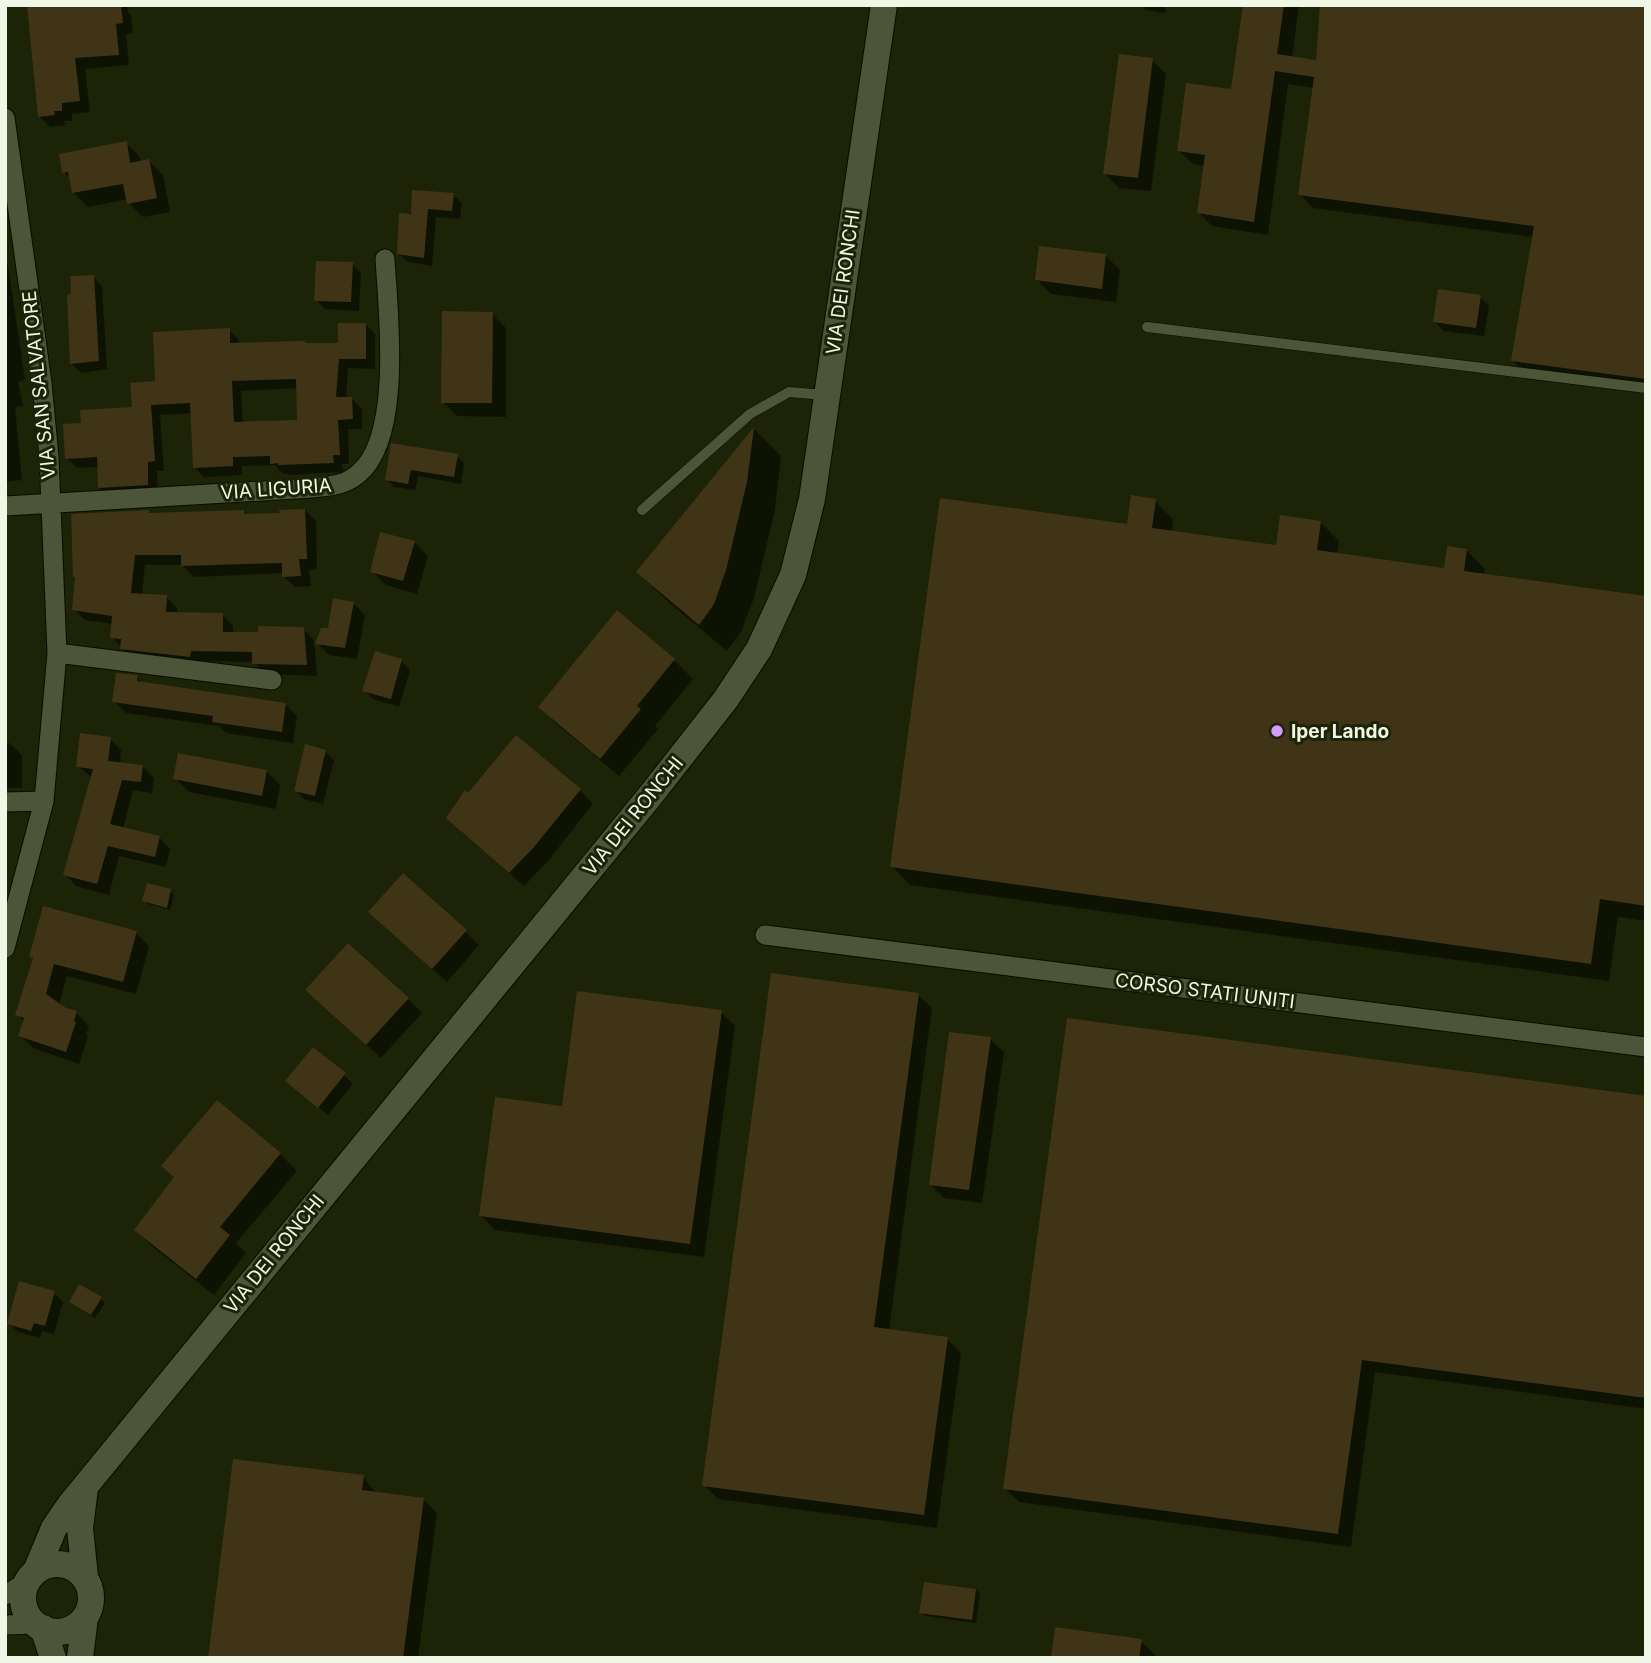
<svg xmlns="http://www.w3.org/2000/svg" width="1651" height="1663" viewBox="0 0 1651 1663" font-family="Inter,sans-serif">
  <rect width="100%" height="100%" fill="#1c2307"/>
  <path fill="#0007" fill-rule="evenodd" d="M29,5H127L128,12L131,16L133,33L126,34L129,65L85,69L90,112L72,114V121H64L65,125L50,127L39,116Z
    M1141,5H1166L1165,13L1145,10Z
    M1245,5H1299L1292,58L1318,62L1646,5V390L1526,374L1513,361L1534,237L1313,208L1300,194L1314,88L1288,84L1268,235L1212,226L1199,213L1206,166L1193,164L1179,151L1233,91Z
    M1152,60L1166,74L1151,191L1119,188L1105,174Z
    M126,143L140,157L141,163L149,161L163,175L170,212L143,217L129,203L128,199L88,207L74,193L72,180L64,172Z
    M453,195L462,203L460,219L436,217L432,266L408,262L399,254L413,215Z
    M1106,256L1120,270L1116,302L1051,294L1037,280Z
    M5,262L8,265L25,380L18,382L23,406L15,407L22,480L5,482Z
    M352,264L361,273L359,311L325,309L316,300Z
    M93,277L102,286L107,369L81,373L72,364Z
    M1480,297L1489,306L1484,336L1444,331L1435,322Z
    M492,314L506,328V417L457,416L443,402Z
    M365,324L375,334V369L348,368L346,399H352L362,409V429H348L349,464H342L343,472L290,475L282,473L275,465L242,466V475L204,477L194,467L192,413L160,415L164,471H157L158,495L110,498L99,488V467L77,468L67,458L83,425L133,409L157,383L229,330L239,340V345H340ZM298,388L299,422L243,424L241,391Z
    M754,429L781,456L775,510L754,598L741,632L727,651L666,600L638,572Z
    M392,445L457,456L464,463L461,484L418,476L415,490L394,487L387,479Z
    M1155,501L1173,519L1172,532L1277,547L1320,522L1339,541L1337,555L1445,570L1467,551L1485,569L1484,575L1646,598V921L1618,917L1609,981L910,885L892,866L1128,526Z
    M305,510L316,521L317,569L309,570L311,586L295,587L284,577V573L194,577L182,565H145L142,596L166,597L177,608V614L222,615L233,626V634L303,629L314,640L317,676L265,674L254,662L202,661L201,667L132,659L112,637L113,624L85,620L74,609L77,579L74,576L148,512L151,515L243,512L248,516L281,515Z
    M414,542L428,556L417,594L386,585L372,571Z
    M353,603L365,615L357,659L329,655L317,643Z
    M674,660L693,679L655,726L658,729L619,776L559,726L540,707Z
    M401,661L410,670L399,707L373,699L364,690Z
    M137,677L143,683L285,704L297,716L293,743L226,733L219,726L126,713L114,701Z
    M110,739L121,750L120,764L143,767L154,778L152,793L133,790L123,829L159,837L170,849L166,867L119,856L109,895L76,886L65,874L92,778L78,766Z
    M5,743H9L22,755V788H5Z
    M325,751L334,760L323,804L304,799L296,791Z
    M266,771L280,785L276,809L189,792L175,778Z
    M580,790L593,804L548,861L524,886L462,832L468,795Z
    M170,891L174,895L170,910L148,904L144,900Z
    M385,926L465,931L479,945L447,982Z
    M136,933L149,946L136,994L67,976L59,1005L76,1013L89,1026L86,1034L88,1036L79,1064L33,1048L20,1035L24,1022L17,1014L34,960L31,957Z
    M918,995L932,1008L889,1331L947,1339L961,1353L937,1528L718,1499L704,1485Z
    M408,999L422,1013L381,1058L321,1004Z
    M721,1012L735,1026L704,1257L495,1230L481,1216Z
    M990,1039L1004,1052L982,1203L944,1198L930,1184Z
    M344,1075L353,1084L328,1115L297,1090Z
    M1646,1097V1409L1375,1372L1351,1547L1019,1502L1005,1488Z
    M280,1154L297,1171L236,1243L246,1253L214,1295L153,1247L136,1230Z
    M54,1293L63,1302L54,1334L42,1331L40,1338L18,1332L9,1323Z
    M101,1299L105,1303L95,1318L71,1302Z
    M363,1477L376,1493L423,1499L437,1513L418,1658H209Z
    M976,1590L980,1594L976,1623L925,1616L921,1612Z
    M1141,1641L1155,1655V1658H1052Z"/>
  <path fill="#403417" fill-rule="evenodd" d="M27,5H121L123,23L116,24L119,55L75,58L80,101L62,103V111H54L55,115L38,117Z
    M1243,5H1284L1277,54L1316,60L1320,5H1646V379L1511,361L1534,226L1298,195L1314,77L1275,71L1254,222L1197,213L1205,155L1177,151L1186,83L1231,89Z
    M1119,54L1153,58L1138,178L1103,174Z
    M127,141L130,163L149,159L157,198L127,204L123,184L72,193L68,172L62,173L59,154Z
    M412,190L454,193L452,211L428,209L424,258L397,254L399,213L411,214Z
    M1039,246L1106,254L1102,289L1035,280Z
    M316,261L353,262L351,302L314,301Z
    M94,275L99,361L70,364L67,295L71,294L70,276Z
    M1438,289L1481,295L1476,328L1433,322Z
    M442,311L493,312L492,403H441Z
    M338,323H366V359H339L336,397H352L353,419L338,420L340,455H333L334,463L278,465V463L270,464V456L233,457V466L193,468L190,403L151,405L155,461L148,462V485L98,488L97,457L65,459L63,424L81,423L80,410L132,407L130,383L155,381L153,332L230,328V343L305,341V343H338ZM296,379L297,420L234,422L232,381Z
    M754,427L747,482L726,570L714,604L699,625L636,572Z
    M391,443L458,454L454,477L411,470L408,484L385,480Z
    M1131,495L1156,499L1152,528L1276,545L1280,515L1321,521L1317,550L1444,568L1447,546L1467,549L1464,571L1646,596V906L1600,899L1591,964L890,867L940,498L1127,524Z
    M305,509L307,559H299L301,576L282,577V563L181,566V555H135L131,593L167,595L166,612L223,613V632H258V626L304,627L307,665L252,664V652L191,651L190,657L120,649L121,639L110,638L112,616L72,610L75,577H73L71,514L149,510V513L244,510V514L280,513L279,510Z
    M380,532L415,541L403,581L370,572Z
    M333,598L354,602L345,648L315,644L321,628H328Z
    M617,610L675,659L637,706L641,709L600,759L538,707Z
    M375,651L402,659L391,699L362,691Z
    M116,673L138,675L137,681L286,703L282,732L212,722L213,716L112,702Z
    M80,733L111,737L108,761L143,765L141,782L122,780L110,824L160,836L155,857L108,846L97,884L63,875L93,769L76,767Z
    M516,735L581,789L534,847L509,873L446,818L465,790L468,793Z
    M305,744L326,750L315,796L294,791Z
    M178,753L267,770L262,796L173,779Z
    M403,873L467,930L432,969L368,912Z
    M147,883L171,889L167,908L142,901Z
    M43,906L137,931L123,982L54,964L46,994L66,1008L77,1011L74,1021L76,1022L66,1052L18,1036L24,1018L15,1015L33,958L29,957Z
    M348,943L409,998L366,1045L305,990Z
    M771,973L919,993L874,1327L948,1337L924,1515L702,1486Z
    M577,991L722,1010L690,1244L479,1216L495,1097L562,1106Z
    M1067,1018L1646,1096V1398L1362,1360L1338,1534L1003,1489Z
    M949,1032L991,1037L969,1190L929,1185Z
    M313,1047L346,1073L318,1108L285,1081Z
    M217,1100L281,1153L220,1227L230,1235L196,1279L134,1230L174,1177L161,1166Z
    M19,1281L55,1291L45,1326L34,1323L31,1331L7,1324Z
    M79,1284L102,1297L91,1315L69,1302Z
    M233,1459L364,1475L362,1490L424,1498L403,1658H208Z
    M924,1582L976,1589L972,1620L919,1613Z
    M1055,1627L1142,1639L1139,1658H1051Z"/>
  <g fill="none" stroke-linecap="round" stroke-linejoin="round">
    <defs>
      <path id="lane" d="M1147,327L1646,388
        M642,510L750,414L789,392L825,395"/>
      <path id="street" d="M5,118L42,383L49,457L57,653L44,801L5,948
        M5,506L312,488C329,486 344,486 358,474C403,438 388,311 385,259
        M57,653L272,680
        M5,802L44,801
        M765,935L1646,1047
        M5,1595L28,1581
        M5,1625L37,1624"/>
      <path id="secondary" d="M23 1598a34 34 0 1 1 68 0a34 34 0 1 1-68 0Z
        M36,1571L54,1528L69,1506L650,796L726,699L759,649L793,575L812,499L884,5
        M85,1577L80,1528L85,1488
        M43,1628L53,1658
        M80,1658L85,1617"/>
    </defs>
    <use href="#lane" stroke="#070c00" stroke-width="11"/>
    <use href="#street" stroke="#070c00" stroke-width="21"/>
    <use href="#secondary" stroke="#070c00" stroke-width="28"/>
    <use href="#lane" stroke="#4c5538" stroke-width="10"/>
    <use href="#street" stroke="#4c5538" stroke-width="19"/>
    <use href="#secondary" stroke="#4c5538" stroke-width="26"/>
  </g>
  <circle fill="#d39cfd" stroke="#1c2307" stroke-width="2.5" cx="1277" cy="731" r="7"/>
  <g text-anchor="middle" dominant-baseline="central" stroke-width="6" stroke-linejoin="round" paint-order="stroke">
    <g font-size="19" fill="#f1f7e6" stroke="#1c2307">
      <text transform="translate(843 282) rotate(-82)">VIA DEI RONCHI</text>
      <text transform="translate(39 385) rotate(-96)">VIA SAN SALVATORE</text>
      <text transform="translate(276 489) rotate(-4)">VIA LIGURIA</text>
      <text transform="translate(633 816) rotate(-51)">VIA DEI RONCHI</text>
      <text transform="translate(1205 991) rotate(7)">CORSO STATI UNITI</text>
      <text transform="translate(274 1254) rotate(-51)">VIA DEI RONCHI</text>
    </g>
    <g font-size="19" font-weight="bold" fill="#f1f7e6" stroke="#1c2307" text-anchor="start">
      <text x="1291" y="731">Iper Lando</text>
    </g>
  </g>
  <rect width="1651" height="1663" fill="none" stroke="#f1f7e6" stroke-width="14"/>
</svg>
